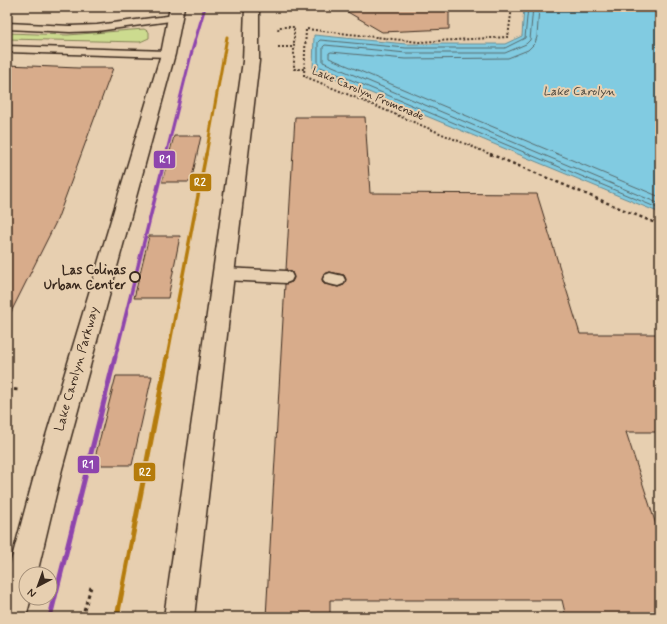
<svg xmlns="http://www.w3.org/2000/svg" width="667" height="624" viewBox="0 0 667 624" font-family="Mynerve,sans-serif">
  <rect width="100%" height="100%" fill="#e7cfb0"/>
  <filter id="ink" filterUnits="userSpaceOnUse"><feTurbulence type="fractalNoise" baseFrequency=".025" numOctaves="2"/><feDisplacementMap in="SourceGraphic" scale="8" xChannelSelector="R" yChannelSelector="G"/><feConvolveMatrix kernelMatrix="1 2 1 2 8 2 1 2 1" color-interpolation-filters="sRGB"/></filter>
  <g filter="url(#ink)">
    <path fill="#ccdb8f" stroke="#848256" d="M144,29L149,32V38L140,42L7,39V33L68,35Z"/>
    <path fill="#81cbe1" stroke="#658b93" d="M524,7H660V213L313,69L314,35L406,44H505L522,36Z"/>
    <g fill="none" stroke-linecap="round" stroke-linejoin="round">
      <path stroke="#576a6c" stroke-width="1" d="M528,7L525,38L505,48H406L320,40L318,42V66L660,209
        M533,7L530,40L526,44L505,53H406L325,45L323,47V62L660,204
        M539,7L537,37L535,43L528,50L508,58L405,59L331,52L329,53V58L660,197"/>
    </g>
    <path fill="#d8ac8b" stroke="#3b2a1e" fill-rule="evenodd" d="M339,7H449V29L382,32Z
      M7,65L78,68H113L57,220L7,320Z
      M295,117H365L370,193L537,194L580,334H660V432H626L660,537V617H566L562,600H330V617H266L285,284L292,282L294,278L292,272L286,270ZM330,272L344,275L346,279L344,285L338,287L324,284L322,280L324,274Z
      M174,136H201L191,182H162Z
      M149,236H180L168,298H134Z
      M116,376H152L132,465H93Z"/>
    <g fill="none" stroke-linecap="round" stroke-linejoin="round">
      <defs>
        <path id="lane" d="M175,15L180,18L178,20L97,31L70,32L7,29V23L70,26L97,25Z
          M7,46L168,51L173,54L168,57L7,52Z
          M224,268L286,271L291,273L293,277L291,281L286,283L224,280L219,278L217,274L219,270Z
          M330,273L343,276L345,280L343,284L338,286L325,283L323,279L325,275Z"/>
        <path id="secondary" d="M170,7H184L175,54L62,469L37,574H26V598H31L26,617H7V576L36,469L161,54Z
          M245,7H259V61L194,617H164L243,61Z"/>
      </defs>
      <use href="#lane" stroke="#3b2a1e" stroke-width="3"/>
      <use href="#secondary" stroke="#3b2a1e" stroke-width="3"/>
      <path stroke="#3b2a1e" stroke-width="2" stroke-dasharray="2 2" stroke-linecap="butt" d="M278,30L279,27H294V69H305
        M278,47H294
        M492,155L304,76L306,29L419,42L508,37L512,7"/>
      <path stroke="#3b2a1e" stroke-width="2.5" stroke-dasharray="3 3" stroke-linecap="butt" d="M490,154L660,225"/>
      <path stroke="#3b2a1e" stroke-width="3" stroke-dasharray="3.5 3.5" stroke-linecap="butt" d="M7,389L19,390
        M82,617L91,587"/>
      <use href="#lane" fill="#e7cfb0" fill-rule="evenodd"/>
      <use href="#secondary" fill="#e7cfb0" fill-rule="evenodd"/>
      <defs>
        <path id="rail-1-far2" d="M166,155L192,51L205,7"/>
        <path id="rail-1-far1" d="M115,358L166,154"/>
        <path id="rail-1" d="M50,617L115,357"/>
        <path id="rail-2-far2" d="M206,155L227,37"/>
        <path id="rail-2-far1" d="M167,358L206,154"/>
        <path id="rail-2" d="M117,617L167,357"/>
      </defs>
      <use href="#rail-1-far2" stroke="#e7cfb0" stroke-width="5"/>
      <use href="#rail-1-far1" stroke="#e7cfb0" stroke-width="6"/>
      <use href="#rail-1" stroke="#e7cfb0" stroke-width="8"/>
      <use href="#rail-2-far2" stroke="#e7cfb0" stroke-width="5"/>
      <use href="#rail-2-far1" stroke="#e7cfb0" stroke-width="6"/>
      <use href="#rail-2" stroke="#e7cfb0" stroke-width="8"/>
      <use href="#rail-1-far2" stroke="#8e44ad" stroke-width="3"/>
      <use href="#rail-1-far1" stroke="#8e44ad" stroke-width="3.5"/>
      <use href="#rail-1" stroke="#8e44ad" stroke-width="5"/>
      <use href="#rail-2-far2" stroke="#b57b0a" stroke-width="3"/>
      <use href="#rail-2-far1" stroke="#b57b0a" stroke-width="3.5"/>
      <use href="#rail-2" stroke="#b57b0a" stroke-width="5"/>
    </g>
  </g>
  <circle fill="#e7cfb0" stroke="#3b2a1e" stroke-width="2" cx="135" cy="277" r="5"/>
  <g text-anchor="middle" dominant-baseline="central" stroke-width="4" stroke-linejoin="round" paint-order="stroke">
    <g font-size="11" fill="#3b2a1e" stroke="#e7cfb0">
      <text transform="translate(368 94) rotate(23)">Lake Carolyn Promenade</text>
    </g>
    <g font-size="12" font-style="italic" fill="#46423b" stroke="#e7cfb0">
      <text x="579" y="92">Lake Carolyn</text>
    </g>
    <g font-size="13" font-weight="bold" fill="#3b2a1e" stroke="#e7cfb0" text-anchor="end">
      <text x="126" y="270">Las Colinas<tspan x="126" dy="15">Urban Center</tspan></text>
    </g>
    <g font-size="13" fill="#3b2a1e" stroke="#e7cfb0">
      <text transform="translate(77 369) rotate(-74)">Lake Carolyn Parkway</text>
    </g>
  </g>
  <g stroke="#e7cfb0" stroke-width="1.5">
    <rect x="153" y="150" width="23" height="19" rx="4" fill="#8e44ad"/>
    <rect x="189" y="173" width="23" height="19" rx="4" fill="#b57b0a"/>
    <rect x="77" y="455" width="23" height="19" rx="4" fill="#8e44ad"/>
    <rect x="133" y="462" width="23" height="20" rx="4" fill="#b57b0a"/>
  </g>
  <g font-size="11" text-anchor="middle" font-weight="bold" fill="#fff">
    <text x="165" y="163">R1</text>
    <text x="200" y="186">R2</text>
    <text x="88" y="468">R1</text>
    <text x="145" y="476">R2</text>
  </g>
  <rect width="667" height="624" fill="none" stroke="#e7cfb0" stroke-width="24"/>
  <rect x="12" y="12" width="643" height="600" fill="none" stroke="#3b2a1e" stroke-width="1.5" filter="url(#ink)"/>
  <g transform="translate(38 586) rotate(221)"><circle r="19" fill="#e7cfb0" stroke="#a28d76"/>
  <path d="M0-3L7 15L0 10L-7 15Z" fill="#3b2a1e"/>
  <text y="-6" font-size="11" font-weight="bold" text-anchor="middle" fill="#3b2a1e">N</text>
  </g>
</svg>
